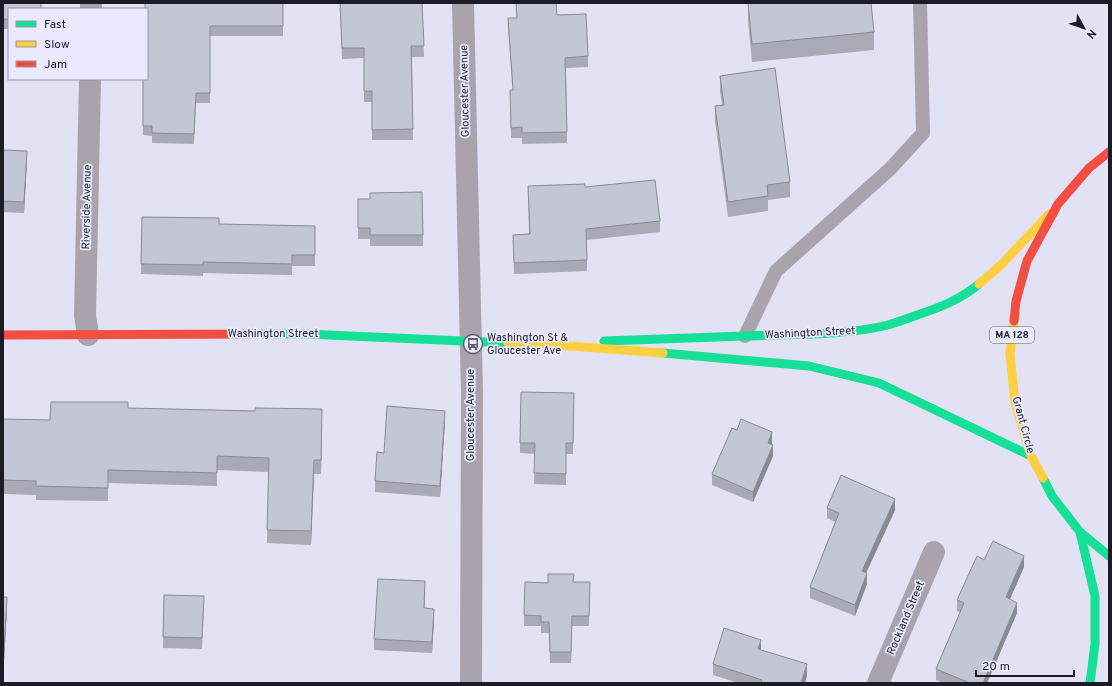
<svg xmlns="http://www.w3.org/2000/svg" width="1112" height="686" viewBox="0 0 1112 686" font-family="Overpass,sans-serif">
  <rect width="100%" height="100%" fill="#e2e2f4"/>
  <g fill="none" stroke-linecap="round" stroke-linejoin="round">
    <path stroke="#a9a3ae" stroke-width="14" d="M745,336L776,271L890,169L923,133L920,3"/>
    <path stroke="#a9a3ae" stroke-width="22" d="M91,3V9
      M463,3L472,393L471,683
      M88,335L85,315L90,79
      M878,683L934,552"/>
    <path stroke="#16e098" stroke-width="9" d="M252,334H306L508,343
      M745,336C791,334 843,336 888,325C898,322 909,318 920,314C941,307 961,299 979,284
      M604,341L745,336
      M663,353L809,366L879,383L1031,456
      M1043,478L1052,496L1080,532L1109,556
      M1080,532L1095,596V644L1090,683"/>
    <path stroke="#ffcf43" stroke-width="9" d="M979,284L1001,265L1049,214
      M1014,321L1010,354L1015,403L1031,456L1043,478
      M508,343L543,344L663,353"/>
    <path stroke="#f24e42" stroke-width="9" d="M1014,321L1016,301L1027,261L1058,204L1089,168L1109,152
      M3,335L252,334"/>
  </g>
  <path fill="#a8aab6" d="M3,3L9,9V29H3Z
    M283,3V36H210V103H196L194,144L152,143V136L143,135V79L147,9Z
    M329,3H422L424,57H412L413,140H372V102H364V58L342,59L340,3L329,4Z
    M516,3H556L557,15L588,56V67L566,68L567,143L522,144V138H511L510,90H513L508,29V18H517Z
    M748,3L874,32V50L752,62L748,21Z
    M720,76L790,182V197L768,200V211L728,217L715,121V106L722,105L720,91Z
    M3,150L27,161L24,213L3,212Z
    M528,186L585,187L660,221V232L587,240V271L514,274L513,235L529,234Z
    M422,192L423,246H370V239H358V199H370Z
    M219,224L315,226V266H292V275L203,273V276L141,274V264Z
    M521,392L574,403L573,454H566V485L534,484L535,454L520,453Z
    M128,408L322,423L321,474H314L311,545L267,543L269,472L217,470V486L108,483V501L36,500V495L3,494V419L50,420Z
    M445,421L440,497L375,492V481L384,453Z
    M737,430L772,443L771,445L773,456L753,502L712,485V474Z
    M827,508L895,510L866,573L867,584L855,616L810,598V587L835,522L827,518Z
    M984,560L1024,567L1010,599L1017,613L987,683H944L936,680V669L960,612L957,611V600Z
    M574,582L590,593L589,626H572L571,663H550L549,633H541V626H524V615L548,583Z
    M425,592L424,608L434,619L432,653L374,650V639Z
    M164,595L204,606L202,649L163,648Z
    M3,597L7,608L4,661H3Z
    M761,650L807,675L805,683H738L713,675V664Z"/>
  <path fill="#888b94" d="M27,151V161L24,213V202Z
    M322,409V423L321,474V460Z
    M445,411V421L440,497V486Z
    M772,432V443L768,454V443Z
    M773,445V456L753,502V492Z
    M314,460V474L311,545V531Z
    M895,499V510L862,582V571Z
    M1024,556V567L1006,608V597Z
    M867,573V584L855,616V605Z
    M425,581V592L424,619V608Z
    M7,597V608L4,661V651Z
    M1017,603V613L987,683H983Z
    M434,609V619L432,653V642Z
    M572,616V626L571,663V652Z
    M761,640V650L758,649Z
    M807,664V675L805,683H801Z"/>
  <path fill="#c3c6d4" stroke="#888b94" d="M3,3H41V9H9V19H3Z
    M145,3H283V26H210V93H196L194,134L152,133V126H143V79H147V9H145Z
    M340,3H422L424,46H411L413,129L372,130V91H364V48H342Z
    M516,3H556L557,15L586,14L588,56L565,58L567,132L522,133V127L511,128L510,90H513L508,18H517Z
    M748,3H871L874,32L752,44Z
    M775,68L790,182L767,185L768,196L728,202L715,106L724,105L720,76Z
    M3,150L27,151L24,202L3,201Z
    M655,180L660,221L586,229L587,260L514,263L513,235L530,234L528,186L585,184V187Z
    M422,192L423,235H370V228H358V199H370V193Z
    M142,217L219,218V224L315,226V255H292V264L203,262V265L141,264Z
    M521,392L574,393L573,443H566V474L534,473L535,443H520Z
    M51,402H128V408L255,411V408L322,409L321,460H314L311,531L267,530L269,458L217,456V473L108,470V488L36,486V481L3,480V419L50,420Z
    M387,406L445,411L440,486L375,481L377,452L384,453Z
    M741,419L772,432L768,443L773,445L753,492L712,474L732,428L737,430Z
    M841,475L895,499L862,571L867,573L855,605L810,587L839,513L827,508Z
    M993,541L1024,556L1006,597L1017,603L983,683H970L936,669L964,603L957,600L977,556L984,560Z
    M548,574H574L573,582H590L589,616H572L571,652H550L549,622H541V616L524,615L525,582L548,583Z
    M378,579L425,581L424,608L434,609L432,642L374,639Z
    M164,595L204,596L202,638L163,637Z
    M3,597H7L4,651H3Z
    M724,628L761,640L758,649L807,664L801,683H761L762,680L713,664Z"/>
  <defs>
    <symbol id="bus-ring" viewBox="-11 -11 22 22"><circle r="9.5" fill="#e9eafd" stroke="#61616f" stroke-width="1.5"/><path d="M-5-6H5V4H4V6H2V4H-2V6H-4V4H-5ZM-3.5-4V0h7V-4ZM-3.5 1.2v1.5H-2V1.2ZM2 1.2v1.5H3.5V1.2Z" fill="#61616f"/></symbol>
  </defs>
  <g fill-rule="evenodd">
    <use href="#bus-ring" x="462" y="333" width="22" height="22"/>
  </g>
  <g text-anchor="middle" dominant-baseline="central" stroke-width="3.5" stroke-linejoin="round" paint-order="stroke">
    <rect fill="#e9eafd" stroke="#5a5a67" stroke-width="1" x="990" y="327" width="44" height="16" rx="3"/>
    <g font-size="10" font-weight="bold" fill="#1c1c27">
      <text x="1012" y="335">MA 128</text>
    </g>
    <g font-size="11" fill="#1c1c27" stroke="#e9eafd">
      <text transform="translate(465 91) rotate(-91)">Gloucester Avenue</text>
      <text transform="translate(87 207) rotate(-89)">Riverside Avenue</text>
      <text transform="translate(810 333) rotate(-3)">Washington Street</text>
      <text x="273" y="334">Washington Street</text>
      <text transform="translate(471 415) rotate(-90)">Gloucester Avenue</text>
      <text transform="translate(1023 425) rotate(75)">Grant Circle</text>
      <text transform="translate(906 618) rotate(-67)">Rockland Street</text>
    </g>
    <g font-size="11" fill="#1c1c27" stroke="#e9eafd" text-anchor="start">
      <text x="487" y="338">Washington St &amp;<tspan x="487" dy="13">Gloucester Ave</tspan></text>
    </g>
  </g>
  <rect width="1112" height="686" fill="none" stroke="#1c1c27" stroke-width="8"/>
  <rect x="8" y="8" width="140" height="72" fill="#e9eafd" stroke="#9798a7"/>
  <rect x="16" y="21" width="20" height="6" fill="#16e098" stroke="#9798a7"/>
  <text x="44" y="28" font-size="12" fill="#1c1c27">Fast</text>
  <rect x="16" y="41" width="20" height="6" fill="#ffcf43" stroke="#9798a7"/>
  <text x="44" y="48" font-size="12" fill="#1c1c27">Slow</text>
  <rect x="16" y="61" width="20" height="6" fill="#f24e42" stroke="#9798a7"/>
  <text x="44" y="68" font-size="12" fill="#1c1c27">Jam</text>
  <g transform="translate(1084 28) rotate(130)" stroke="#e9eafd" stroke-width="3" paint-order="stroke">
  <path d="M0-3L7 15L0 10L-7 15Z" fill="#1c1c27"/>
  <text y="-6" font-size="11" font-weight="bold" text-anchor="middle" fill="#1c1c27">N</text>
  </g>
  <path d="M976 670v6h98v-6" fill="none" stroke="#1c1c27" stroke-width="2"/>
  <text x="982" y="670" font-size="12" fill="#1c1c27" stroke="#e9eafd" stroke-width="3" paint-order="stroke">20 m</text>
</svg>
